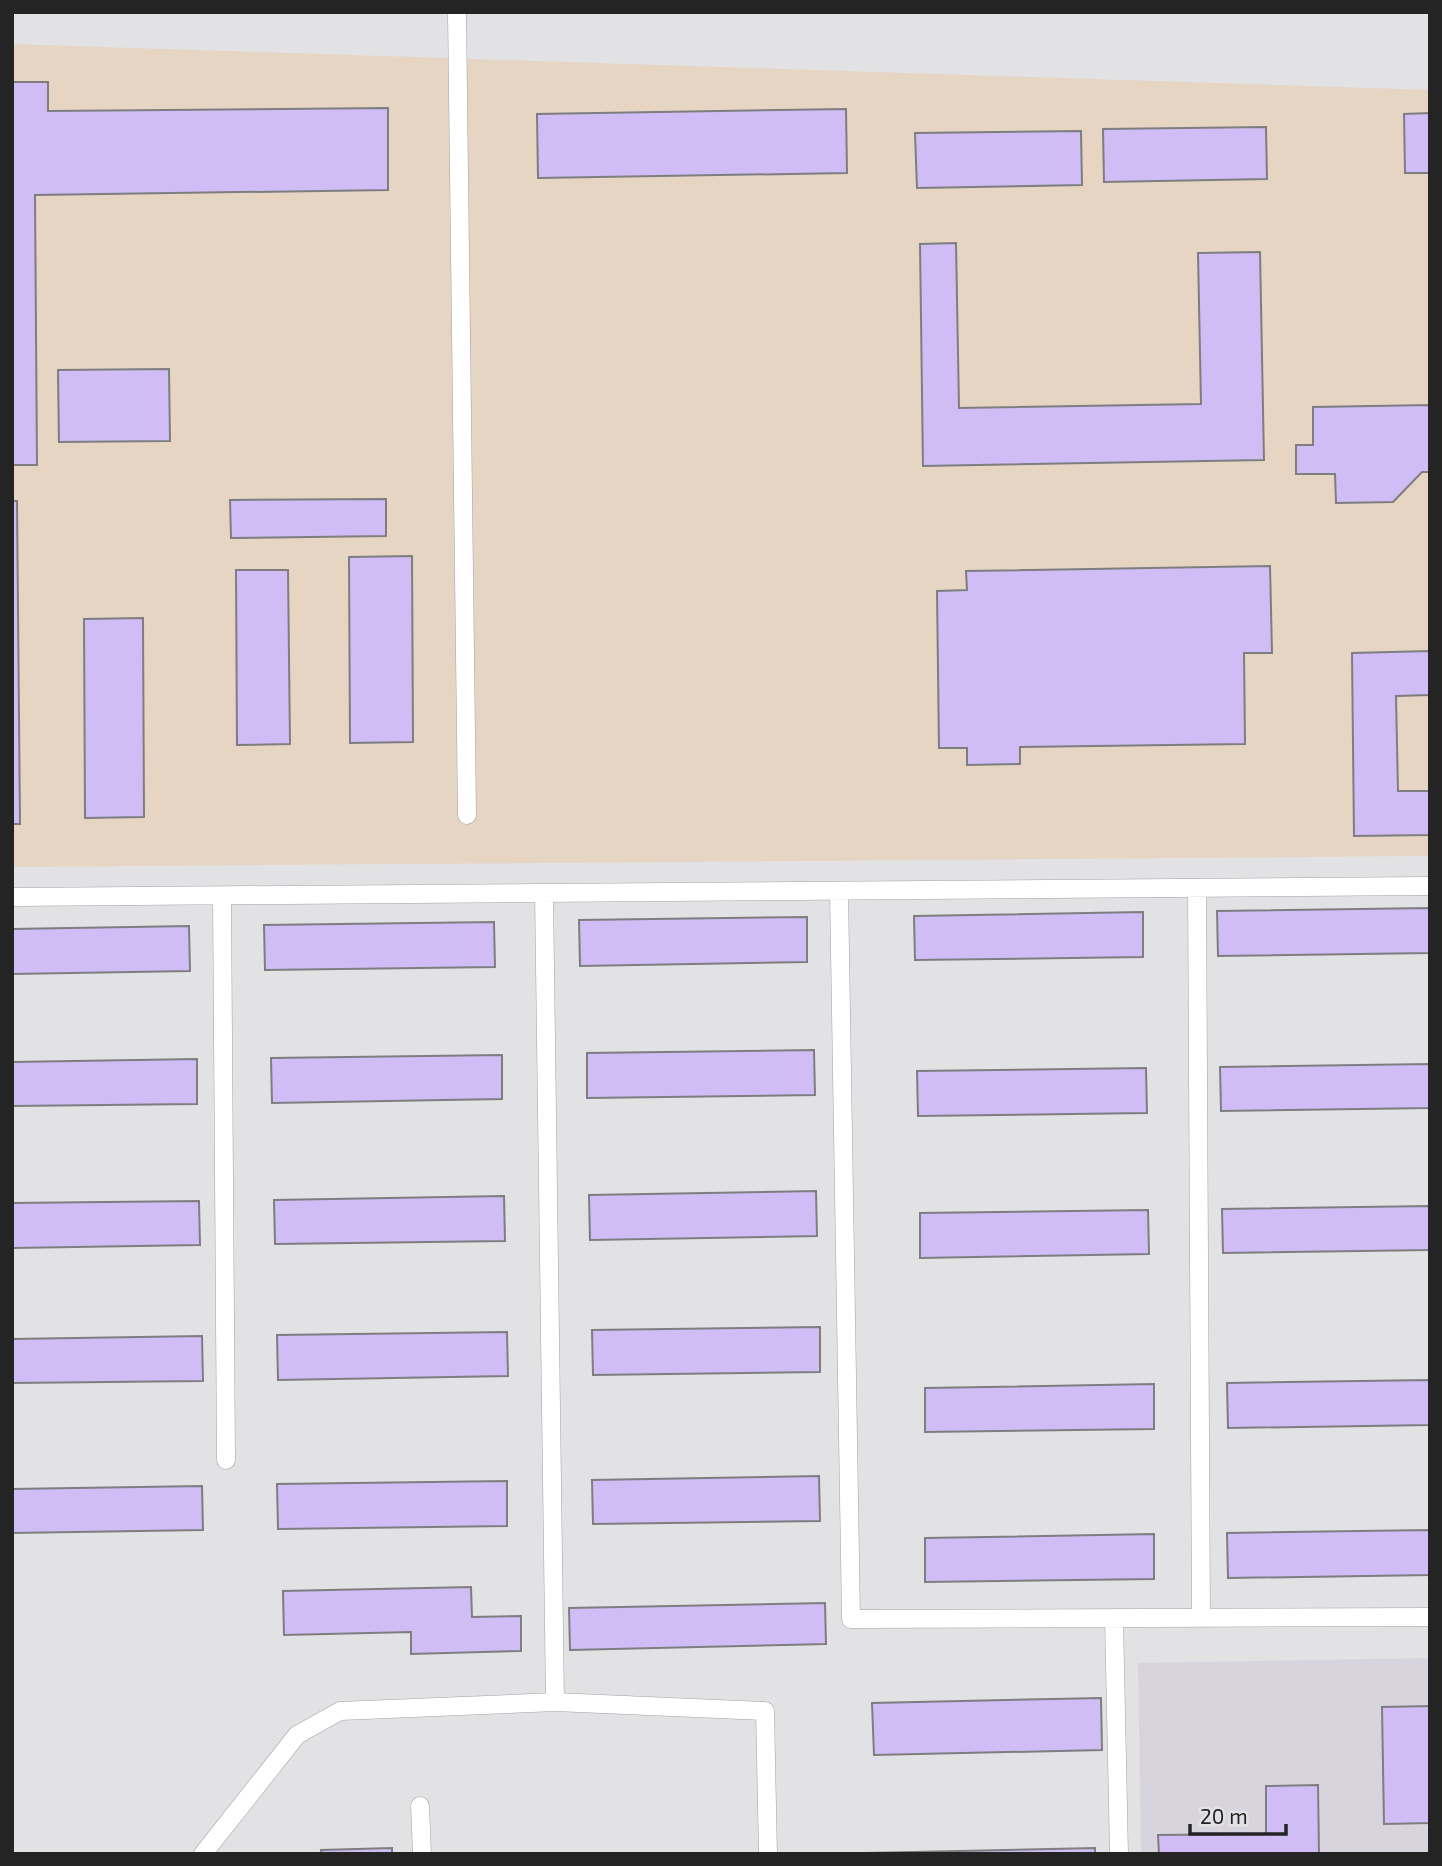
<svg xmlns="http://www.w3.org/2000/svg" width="1442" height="1866" viewBox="0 0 1442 1866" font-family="'Exo 2',sans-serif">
  <rect width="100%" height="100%" fill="#e2e1e4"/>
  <path fill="#e6d5c3" d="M12,44L1430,90V856L12,867Z"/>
  <path fill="#d8d4de" d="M1430,1658V1854H1141L1138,1663Z"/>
  <path fill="#d0bdf6" stroke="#7e7d80" stroke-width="2" d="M12,82H48V111L388,108V190L35,195L37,465H12Z
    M846,109L847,173L538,178L537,114Z
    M1430,113V173H1405L1404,114Z
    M1266,127L1267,179L1104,182L1103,129Z
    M1081,131L1082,185L917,188L915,133Z
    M956,243L959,408L1201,404L1198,253L1260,252L1264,460L923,466L920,244Z
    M169,369L170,441L59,442L58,370Z
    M1430,405V472H1422L1393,502L1336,503L1335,474H1296V445H1313V407Z
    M386,499V536L231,538L230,500Z
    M12,501H17L20,824H12Z
    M412,556L413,742L350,743L349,557Z
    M1270,566L1272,653H1244L1245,744L1020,747V764L967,765V748H939L937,591L967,590L966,571Z
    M236,570H288L290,744L237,745Z
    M143,618L144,817L85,818L84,619Z
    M1430,651V695L1396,696L1398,791H1430V835L1354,836L1352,653Z
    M1430,908V953L1218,956L1217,911Z
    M1143,912V957L915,960L914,916Z
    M807,917V962L580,966L579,920Z
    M494,922L495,967L265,970L264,925Z
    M189,926L190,971L12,974V929Z
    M814,1050L815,1095L587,1098V1053Z
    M502,1055V1099L272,1103L271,1058Z
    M197,1059V1104L12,1106V1062Z
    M1430,1064V1108L1221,1111L1220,1067Z
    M1146,1068L1147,1113L918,1116L917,1071Z
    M816,1191L817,1236L590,1240L589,1195Z
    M504,1196L505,1241L275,1244L274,1200Z
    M199,1201L200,1245L12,1248V1203Z
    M1430,1206V1250L1223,1253L1222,1209Z
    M1148,1210L1149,1254L920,1258V1213Z
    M820,1327V1372L593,1375L592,1330Z
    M507,1332L508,1376L278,1380L277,1335Z
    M202,1336L203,1381L12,1383V1339Z
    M1430,1380V1425L1228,1428L1227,1383Z
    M1154,1384V1429L925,1432V1388Z
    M819,1476L820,1521L593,1524L592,1480Z
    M507,1481V1526L278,1529L277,1484Z
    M202,1486L203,1530L12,1533V1489Z
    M1430,1530V1575L1228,1578L1227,1533Z
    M1154,1534V1579L925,1582V1538Z
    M471,1587L472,1617L521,1616V1651L411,1654V1632L284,1635L283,1591Z
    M825,1603L826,1644L570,1650L569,1608Z
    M1101,1698L1102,1750L874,1755L872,1703Z
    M1430,1706V1823L1384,1824L1382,1707Z
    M1318,1785L1319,1854H1159L1158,1835L1266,1834V1786Z
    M392,1848V1854H322L321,1850Z
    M1095,1848V1854H866V1853Z"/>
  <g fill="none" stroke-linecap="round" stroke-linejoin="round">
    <defs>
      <path id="service" d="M457,12L467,815
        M1197,888L1201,1618
        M839,891L851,1619L1430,1617
        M544,893L555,1702L765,1711L768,1854
        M222,896L226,1460
        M14,897L1430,886
        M1114,1618L1119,1854
        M420,1806L422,1854
        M203,1854L297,1735L340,1711L555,1702"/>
    </defs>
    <use href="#service" stroke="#a3a1a4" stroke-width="19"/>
    <use href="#service" stroke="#fff" stroke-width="18"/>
  </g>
  <rect width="1442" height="1866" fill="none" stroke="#242425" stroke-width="28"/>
  <path d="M1190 1824v10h96v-10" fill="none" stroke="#242425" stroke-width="3.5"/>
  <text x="1200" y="1824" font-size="21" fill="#242425" stroke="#e2e1e4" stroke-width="5" paint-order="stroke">20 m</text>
</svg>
